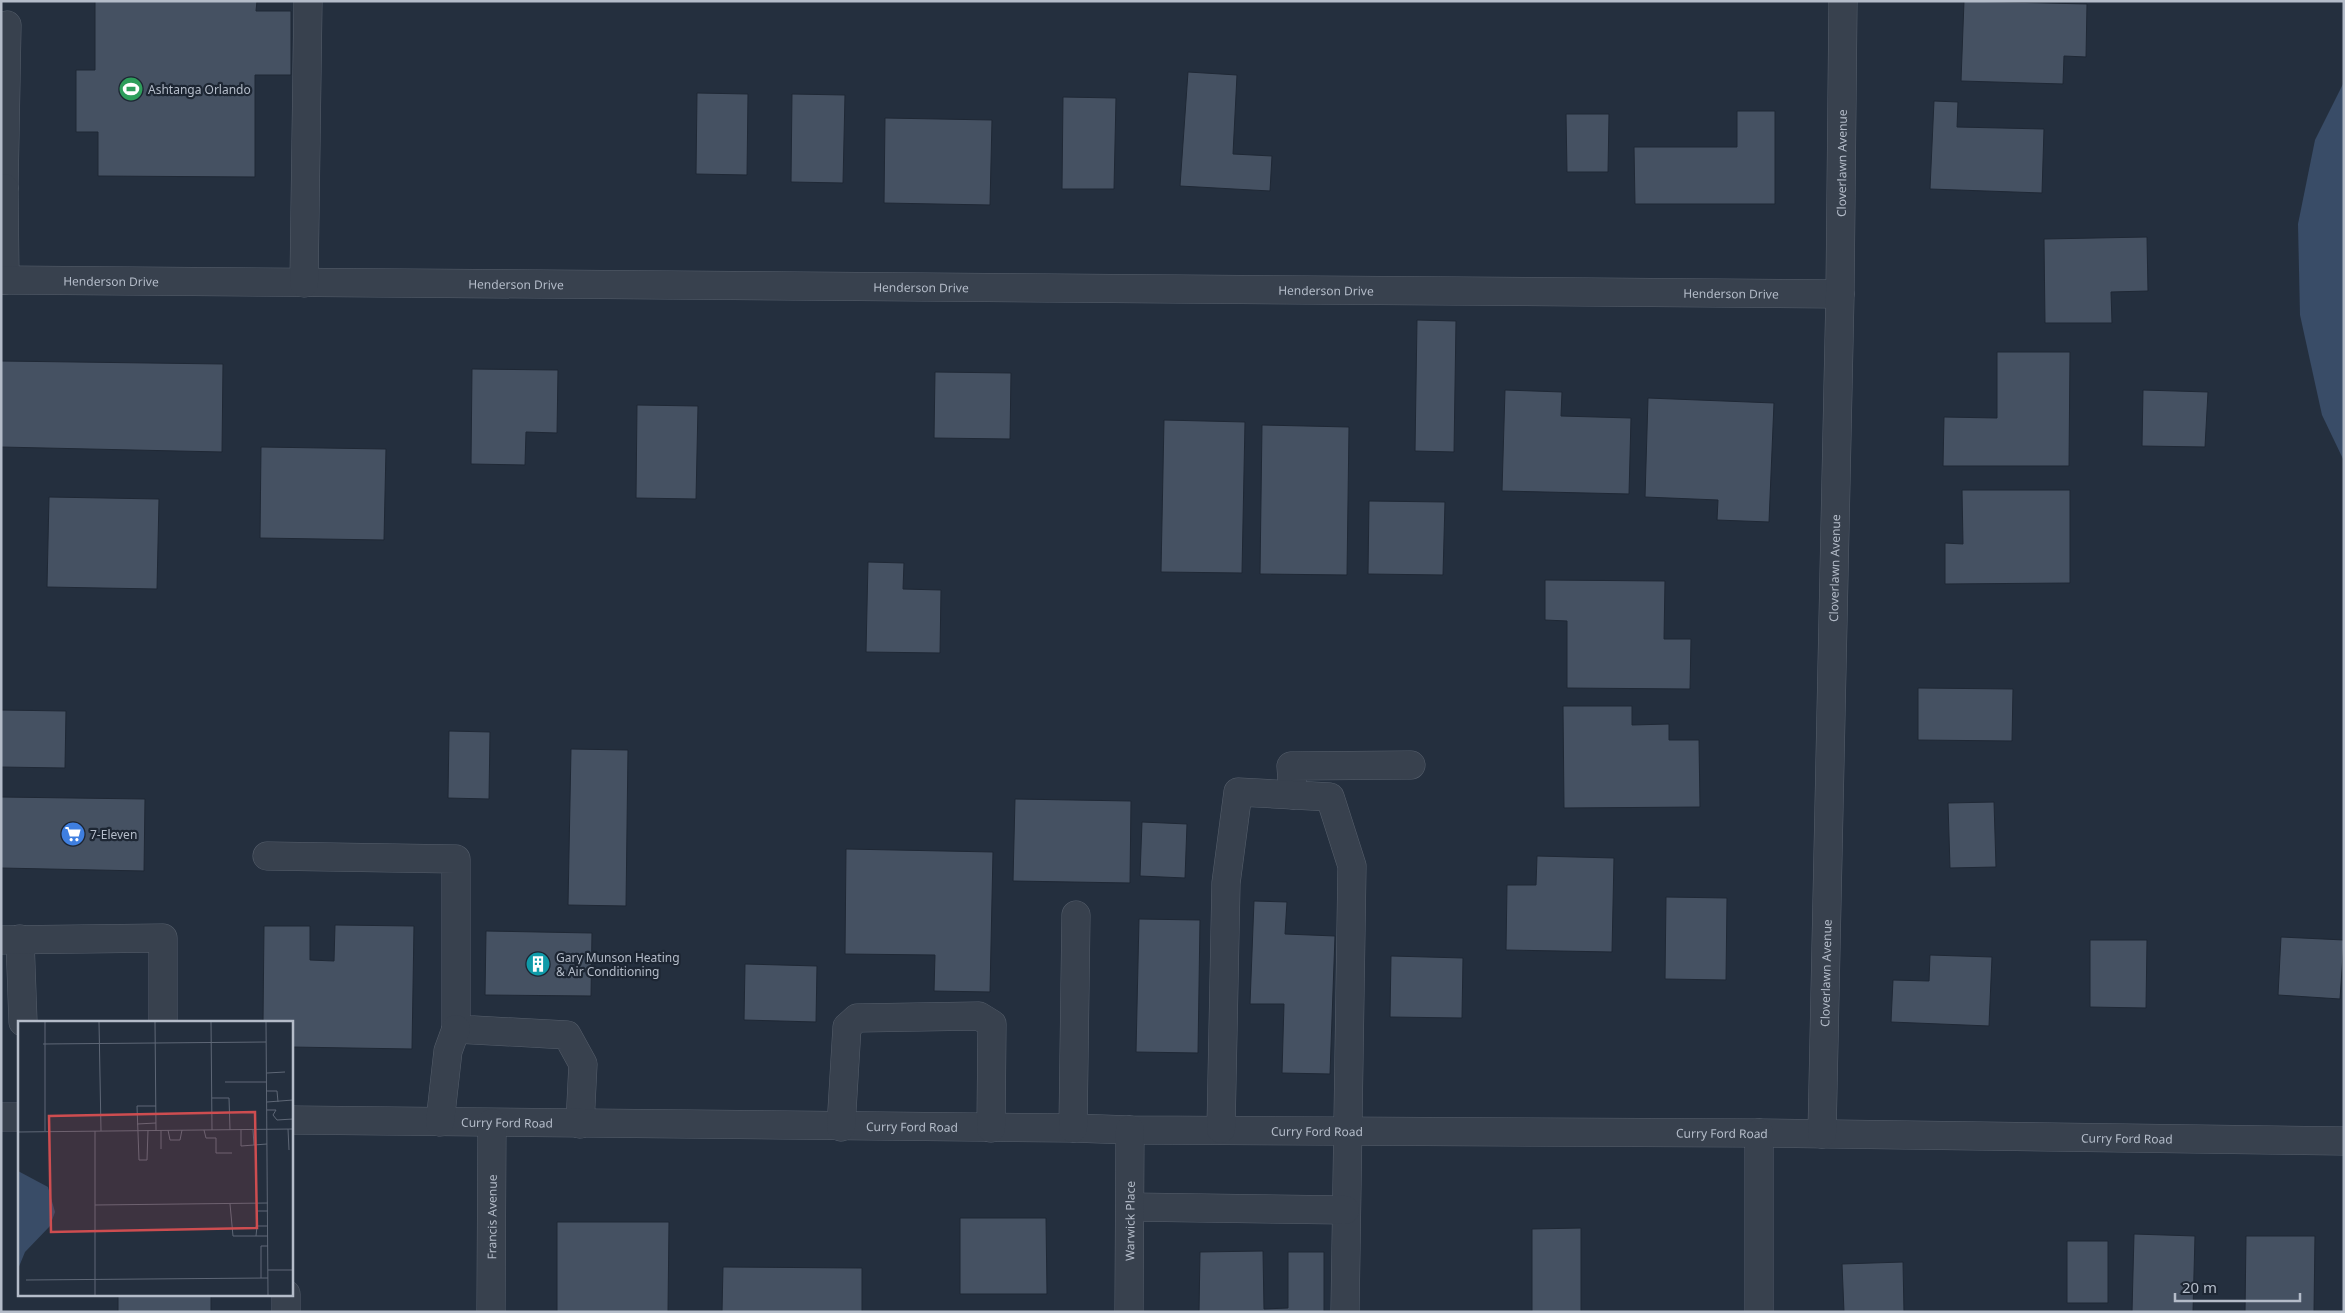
<svg xmlns="http://www.w3.org/2000/svg" width="2345" height="1313" viewBox="0 0 2345 1313" font-family="'Noto Sans',sans-serif">
  <rect width="100%" height="100%" fill="#242f3e"/>
  <path fill="#394c67" d="M2344,82V461L2322,415L2300,315L2298,224L2315,140Z"/>
  <path fill="#455162" stroke="#1f2835" d="M95,1H257L256,11H291V75H255V177L98,176V132H76V70H95Z
    M1964,1L2087,4L2086,57L2064,56L2063,84L1961,81Z
    M1188,72L1237,75L1233,154L1272,156L1270,191L1180,186Z
    M697,93L748,94L747,175L696,174Z
    M792,94L845,95L843,183L791,182Z
    M1063,97L1116,98L1114,189H1062Z
    M1934,101L1958,102L1957,127L2044,129L2042,193L1930,189Z
    M1737,111H1775V204H1635L1634,147H1737Z
    M1566,114H1609L1608,172H1567Z
    M885,118L992,120L990,205L884,203Z
    M2147,237L2148,291L2111,292L2112,323H2045L2044,239Z
    M1417,320L1456,321L1454,452L1415,451Z
    M1997,352H2070L2069,466H1943L1944,417L1997,418Z
    M1,361L223,364L222,452L1,447Z
    M472,369L558,370L557,433L526,432L525,465L471,464Z
    M935,372L1011,373L1010,439L934,438Z
    M1505,390L1562,392L1561,416L1631,418L1629,494L1502,491Z
    M2143,390L2208,392L2205,447L2142,446Z
    M1648,398L1774,403L1769,522L1717,520L1718,500L1645,497Z
    M637,405L698,406L696,499L636,498Z
    M1164,420L1245,422L1242,573L1161,572Z
    M1262,425L1349,427L1347,575L1260,574Z
    M261,447L386,449L384,540L260,538Z
    M1962,490H2070V583L1945,584V543L1963,544Z
    M49,497L159,499L157,589L47,587Z
    M1369,501L1445,502L1443,575L1368,574Z
    M868,562L904,563L903,589L941,590L940,653L866,652Z
    M1545,580L1665,581L1664,639H1691L1690,689L1567,688V621L1545,620Z
    M1918,688L2013,689L2012,741L1918,740Z
    M1563,706H1632V725L1669,724V740H1699L1700,807L1564,808Z
    M1,710L66,711L65,768L1,767Z
    M449,731L490,732L489,799L448,798Z
    M571,749L628,750L626,906L568,905Z
    M1,797L145,799L144,871L1,868Z
    M1015,799L1131,801L1130,883L1013,881Z
    M1994,802L1996,867L1950,868L1948,803Z
    M1142,822L1187,824L1185,878L1140,876Z
    M846,849L993,852L990,992L934,991L935,955L845,954Z
    M1537,856L1614,858L1612,952L1506,950L1507,885H1536Z
    M1666,897L1727,898L1726,980L1665,979Z
    M1254,901L1287,902L1285,934L1335,936L1330,1074L1282,1073L1284,1004H1250Z
    M1139,919L1200,920L1198,1053L1136,1052Z
    M335,925L414,926L412,1049L291,1047V1022H263L264,926H310V960L334,961Z
    M486,931L592,933L591,996L485,995Z
    M2281,937L2344,940L2340,999L2278,995Z
    M2090,940H2147L2146,1008L2090,1007Z
    M1930,955L1992,957L1989,1026L1891,1022L1893,980L1929,981Z
    M1391,956L1463,958L1462,1018L1390,1017Z
    M745,964L817,966L816,1022L744,1020Z
    M960,1218H1046L1047,1294H960Z
    M557,1222H669L668,1312H557Z
    M1581,1228V1312H1532V1229Z
    M2134,1234L2195,1236L2193,1312H2132Z
    M2246,1236H2315L2314,1312H2245Z
    M2067,1241H2108V1303H2067Z
    M1263,1251L1264,1309L1288,1308V1252H1324V1312H1199L1200,1252Z
    M1903,1262L1904,1312H1844L1842,1264Z
    M723,1267L862,1268V1312H722Z
    M118,1294H211V1312H118Z"/>
  <g fill="none" stroke-linecap="round" stroke-linejoin="round">
    <defs>
      <g id="minor">
        <path d="M1,188H4L7,25"/>
        <path d="M4,188L5,280"/>
        <path id="s1" d="M1,280L1840,294"/>
        <path d="M304,283L308,1"/>
        <path d="M1293,795L1291,766L1411,765"/>
        <path d="M267,856L456,859V1029L567,1035L583,1064L580,1124"/>
        <path d="M20,939L23,1022"/>
        <path d="M1,940L163,938V1022"/>
        <path d="M1,1117H19"/>
        <path id="s2" d="M291,1120L1073,1128L1130,1130L1759,1133L2344,1141"/>
        <path d="M440,1122L448,1051L456,1029"/>
        <path d="M841,1127L847,1027L857,1018L979,1016L992,1024L991,1128"/>
        <path d="M1073,1128L1076,915"/>
        <path d="M1221,1129L1226,883L1238,792L1330,797L1352,866L1345,1312"/>
        <path d="M1759,1133V1312"/>
        <path id="s3" d="M1822,1134L1840,294L1843,1"/>
        <path d="M1130,1207L1345,1210"/>
        <path d="M286,1312V1294"/>
        <path id="s4" d="M491,1312L492,1123"/>
        <path id="s5" d="M1129,1312L1130,1130"/>
      </g>
    </defs>
    <use href="#minor" stroke="#565f6c" stroke-width="29"/>
    <use href="#minor" stroke="#38414e" stroke-width="28"/>
  </g>
  <defs>
    <symbol id="stadium-disc" viewBox="-11 -11 22 22"><circle r="9.5" fill="#2e9e5b" stroke="#1d2633"/><path d="M0-5a6.5 5 0 1 0 0 10a6.5 5 0 1 0 0-10ZM-3.5-1.8h7v3.6h-7Z" fill="#fff"/></symbol>
    <symbol id="supermarket-disc" viewBox="-11 -11 22 22"><circle r="9.5" fill="#3f7fe0" stroke="#1d2633"/><path d="M-6-5.5h2.5l.6 2H6L4.5 2H-2.5L-4.4-4H-6ZM-1.5 3.2a1.3 1.3 0 1 0 .1 0ZM3 3.2a1.3 1.3 0 1 0 .1 0Z" fill="#fff"/></symbol>
    <symbol id="building-disc" viewBox="-11 -11 22 22"><circle r="9.5" fill="#0f9aa8" stroke="#1d2633"/><path d="M-4-6H4V6H1V3H-1V6H-4ZM-2.5-4.3h1.7v1.8h-1.7ZM.8-4.3h1.7v1.8H.8ZM-2.5-1h1.7V.8h-1.7ZM.8-1h1.7V.8H.8Z" fill="#fff"/></symbol>
  </defs>
  <g fill-rule="evenodd">
    <use href="#stadium-disc" x="117" y="75" width="28" height="28"/>
    <use href="#supermarket-disc" x="59" y="820" width="28" height="28"/>
    <use href="#building-disc" x="524" y="950" width="28" height="28"/>
  </g>
  <g text-anchor="middle" dominant-baseline="central" stroke-width="4.5" stroke-linejoin="round" paint-order="stroke">
    <g font-size="12" fill="#b4bcc9" stroke="#1d2633" text-anchor="start">
      <text x="148" y="89">Ashtanga Orlando</text>
      <text x="90" y="834">7-Eleven</text>
      <text x="556" y="957">Gary Munson Heating<tspan x="556" dy="14">&amp; Air Conditioning</tspan></text>
    </g>
    <g font-size="12" fill="#b4bcc9" stroke="#1d2633">
      <text stroke="none"><textPath href="#s3" startOffset="971">Cloverlawn Avenue</textPath></text>
      <text stroke="none"><textPath href="#s1" startOffset="110">Henderson Drive</textPath></text>
      <text stroke="none"><textPath href="#s1" startOffset="515">Henderson Drive</textPath></text>
      <text stroke="none"><textPath href="#s1" startOffset="920">Henderson Drive</textPath></text>
      <text stroke="none"><textPath href="#s1" startOffset="1325">Henderson Drive</textPath></text>
      <text stroke="none"><textPath href="#s1" startOffset="1730">Henderson Drive</textPath></text>
      <text stroke="none"><textPath href="#s3" startOffset="566">Cloverlawn Avenue</textPath></text>
      <text stroke="none"><textPath href="#s3" startOffset="161">Cloverlawn Avenue</textPath></text>
      <text stroke="none"><textPath href="#s2" startOffset="216">Curry Ford Road</textPath></text>
      <text stroke="none"><textPath href="#s2" startOffset="621">Curry Ford Road</textPath></text>
      <text stroke="none"><textPath href="#s2" startOffset="1026">Curry Ford Road</textPath></text>
      <text stroke="none"><textPath href="#s2" startOffset="1431">Curry Ford Road</textPath></text>
      <text stroke="none"><textPath href="#s2" startOffset="1836">Curry Ford Road</textPath></text>
      <text stroke="none"><textPath href="#s4" startOffset="95">Francis Avenue</textPath></text>
      <text stroke="none"><textPath href="#s5" startOffset="91">Warwick Place</textPath></text>
    </g>
  </g>
  <g transform="translate(18 1021)">
    <rect width="275" height="275" fill="#242f3e"/>
    <path d="M0,150L30,166L37,191L32,205L7,231L0,248Z" fill="#394c67"/>
    <path fill="none" stroke="#5e6776" stroke-width="1" d="M81,1L83,110M137,1L138,109M193,1L194,109M248,1L250,274M25,23L248,21M249,52L267,51M207,61H249M249,70H259L260,81M194,77H211L212,109M249,81L275,79M249,89H258L255,94L259,99L275,98M119,103L138,102M270,108L271,129M130,109L129,139H121L119,85H138M143,109V128M150,109L152,119H162L164,109M186,109L188,117H198V132H214M223,109V125L249,123M235,109L236,124M27,110V1M77,110V274M0,111L275,108M212,183L215,215H250M77,184L250,182M239,205V190H250M238,215L239,205H250M250,249H275M243,257V225H250M8,259L250,257"/>
    <path fill="#ce4d50" fill-opacity="0.15" stroke="#ce4d50" stroke-width="2.5" d="M237,91L239,207L33,211L31,95Z"/>
    <rect width="275" height="275" fill="none" stroke="#b4bcc9" stroke-width="2.5"/>
  </g>
  <rect width="2345" height="1313" fill="none" stroke="#b4bcc9" stroke-width="5"/>
  <path d="M2175 1293v8h125v-8" fill="none" stroke="#b4bcc9" stroke-width="2.5"/>
  <text x="2182" y="1293" font-size="15" fill="#b4bcc9" stroke="#1d2633" stroke-width="4" paint-order="stroke">20 m</text>
</svg>
